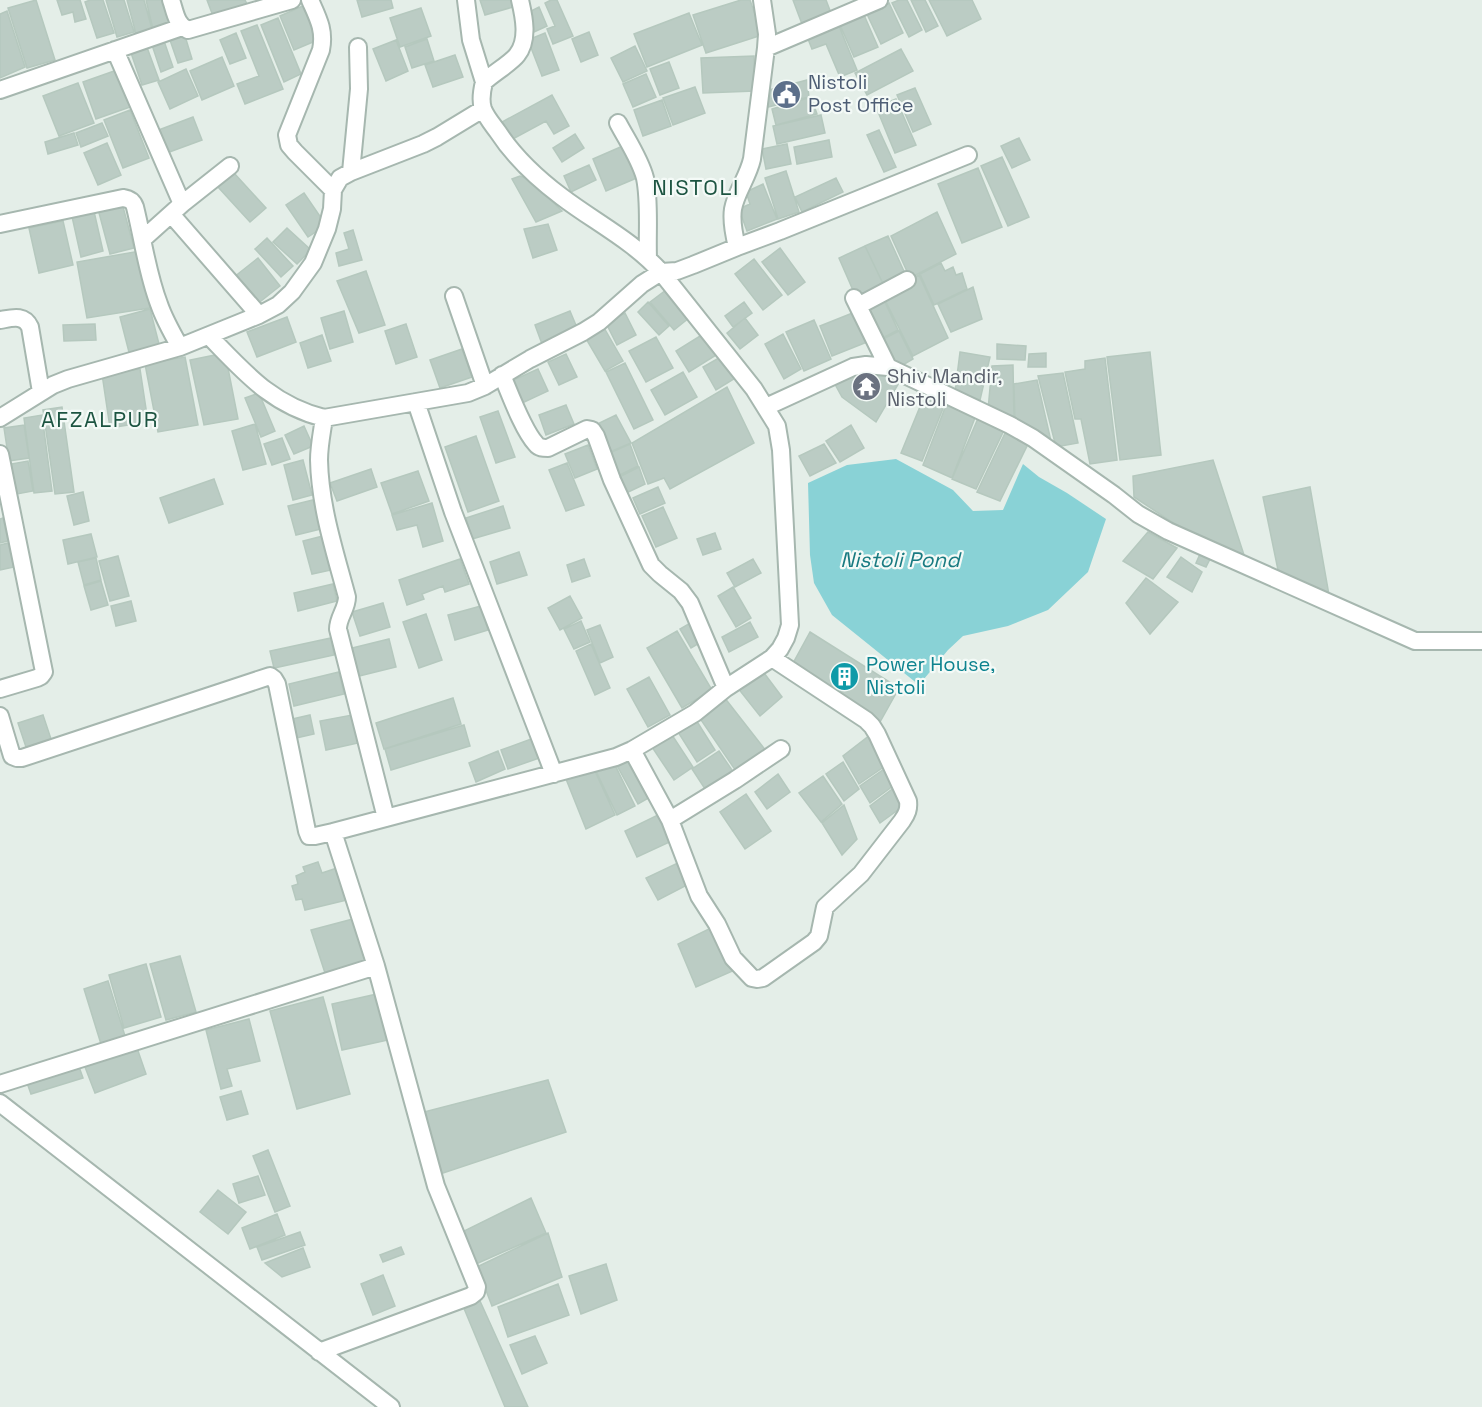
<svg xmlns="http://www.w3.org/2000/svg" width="1482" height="1407" viewBox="0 0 1482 1407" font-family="'Space Grotesk',sans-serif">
  <rect width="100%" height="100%" fill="#e4eee8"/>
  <path fill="#89d2d6" d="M896,459L953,490L973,511L1003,510L1023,464L1039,477L1067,493L1106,519L1088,572L1048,610L1008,626L963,636L948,650L919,685L832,615L814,583L810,555L808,483L847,465Z"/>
  <path fill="#bbccc4" stroke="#b5c8be" stroke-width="1.5" d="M36,0L55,60L27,68L8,8Z
    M57,0H80L86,19L75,22L73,12L62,15Z
    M90,0H103L114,33L97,38L85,2Z
    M106,0H124L134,32L117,37Z
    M127,0H144L152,29L136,34Z
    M146,0H166L172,24L153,29Z
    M207,0H245L247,4L213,16Z
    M357,0H391L393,8L362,17Z
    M480,0H519L520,5L485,15Z
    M551,0H557L573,36L553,44L547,29L555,26L545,3Z
    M741,0H750L762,35L706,53L693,15Z
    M793,0H826L831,13L802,24Z
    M899,0H907L922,30L909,37L892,3Z
    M911,0H925L938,26L926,32Z
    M929,0H972L981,19L947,36Z
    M889,3L903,33L881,44L867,14Z
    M305,5L320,39L294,50L280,16Z
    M539,7L547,26L534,32L525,14Z
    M421,8L431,36L400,47L390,18Z
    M7,11L25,67L0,78V14Z
    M689,13L702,45L647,67L634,34Z
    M864,15L878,47L854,57L840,25Z
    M278,18L301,74L284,82L261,25Z
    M257,25L283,89L245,104L237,84L259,76L241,31Z
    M839,26L857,70L840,77L826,44L812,49L808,39Z
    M589,32L598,55L581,62L572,39Z
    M236,33L246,58L230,64L220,40Z
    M545,33L559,70L542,76L528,40Z
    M185,36L192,59L178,63L170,40Z
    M427,39L434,61L412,68L405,47Z
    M396,40L408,71L386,81L373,49Z
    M164,41L173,67L161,72L152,45Z
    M145,42L159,80L142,85L129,47Z
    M635,46L647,71L623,82L611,58Z
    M901,49L913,71L867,95L855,73Z
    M455,55L463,77L433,87L425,65Z
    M754,56L755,91L703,93L701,58Z
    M222,57L234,86L202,100L190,71Z
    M669,62L679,88L660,95L650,69Z
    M186,69L198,96L170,109L158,82Z
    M117,70L130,107L96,119L83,82Z
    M646,74L656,97L633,107L623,84Z
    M807,80L809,97L768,107L765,91Z
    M78,83L94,123L59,136L43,96Z
    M695,87L705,113L673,125L663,98Z
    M915,88L931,124L913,132L897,95Z
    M552,95L569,126L554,134L546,121L511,140L502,122Z
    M811,97L817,114L776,125L772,109Z
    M896,99L916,145L895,153L876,107Z
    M662,100L671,126L643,136L634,110Z
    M130,110L149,158L123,168L104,120Z
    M821,115L825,133L777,144L773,126Z
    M193,117L202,140L164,154L156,131Z
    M102,123L108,136L81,147L76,133Z
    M879,130L896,167L884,172L867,135Z
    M74,133L78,145L48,154L45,142Z
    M575,134L584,148L562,162L553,148Z
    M1019,138L1030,160L1012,168L1001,146Z
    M829,140L832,157L797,164L794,147Z
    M107,143L121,175L98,185L84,153Z
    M787,144L791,164L766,169L762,149Z
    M625,145L639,177L606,191L593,159Z
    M1002,157L1029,217L1008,226L981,166Z
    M589,165L596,180L571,192L564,176Z
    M978,168L1002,227L962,243L938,184Z
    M786,171L799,212L778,219L765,178Z
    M234,173L266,208L250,222L218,187Z
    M520,176L530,180L562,211L536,222L512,179Z
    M836,178L843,192L802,212L795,197Z
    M763,184L777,219L747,231L739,209L750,204L746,192Z
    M304,193L326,225L308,237L286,205Z
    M122,203L134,248L110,254L98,209Z
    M93,207L103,251L81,257L71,212Z
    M937,212L956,254L910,278L891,236Z
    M63,221L73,265L39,273L29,228Z
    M548,224L557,250L533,258L524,229Z
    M287,228L311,250L297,264L273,242Z
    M353,230L362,260L339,266L336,253L349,249L344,233Z
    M888,236L907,278L886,290L865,246Z
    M267,238L293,266L281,277L255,249Z
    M865,246L886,290L859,304L839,258Z
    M780,248L805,282L788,295L762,262Z
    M140,251L150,308L87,318L77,262Z
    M258,258L280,286L256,305L234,277Z
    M754,259L782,295L763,310L735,274Z
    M941,263L945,271L953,267L956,275L962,273L967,289L934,305L920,274Z
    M366,271L385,325L359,333L337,281Z
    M919,275L948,338L913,356L882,294Z
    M973,287L982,319L951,332L938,304Z
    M666,290L689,318L674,330L650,302Z
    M882,296L898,330L877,341L860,307Z
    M648,302L669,326L659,335L638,312Z
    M744,302L752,313L733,327L725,316Z
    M150,309L160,348L130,356L120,317Z
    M344,311L353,342L330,349L321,318Z
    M570,311L578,330L542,344L535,325Z
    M855,312L867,342L832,356L820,326Z
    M625,313L636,335L617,345L606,323Z
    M287,317L296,342L257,357L247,332Z
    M745,318L758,335L740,349L727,333Z
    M814,320L831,359L804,371L786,332Z
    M95,324L96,340L64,341L63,325Z
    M406,324L417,357L396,364L385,331Z
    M603,326L623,361L605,371L585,337Z
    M708,331L721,352L689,372L676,351Z
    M899,331L913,359L901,366L892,360L877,342Z
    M783,334L801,369L784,379L765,344Z
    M322,335L331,361L308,368L300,343Z
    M656,337L673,368L646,382L629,351Z
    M997,344L1026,346L1025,360L997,359Z
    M462,349L472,377L440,388L430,360Z
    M960,352L990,357L980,400L955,392Z
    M1150,352L1161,455L1120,460L1107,357Z
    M225,353L238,419L204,425L190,360Z
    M1046,353V367H1028L1029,354Z
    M566,354L577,377L559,385L548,362Z
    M724,355L737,377L716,390L703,367Z
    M185,357L198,425L158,432L145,364Z
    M1105,358L1117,460L1090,464L1081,419H1075L1065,372L1085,369V361Z
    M625,363L653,420L634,429L606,372Z
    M1013,365L1014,421L988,410L992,366Z
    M874,366L903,376L876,422L842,397L831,377Z
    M140,369L148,422L110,428L102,374Z
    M538,369L548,391L520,404L509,382Z
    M683,372L697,397L665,415L651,390Z
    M1063,373L1078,443L1056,447L1038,376Z
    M1037,380L1051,441L1015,423L1014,384Z
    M727,387L754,443L670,489L664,478L648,484L632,443Z
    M926,392L946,401L922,461L901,453Z
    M259,393L275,431L261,437L245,398Z
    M948,400L976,415L952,478L923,465Z
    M566,405L574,424L546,435L539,415Z
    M62,407L74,492L55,494L43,410Z
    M498,411L515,457L496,463L480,417Z
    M42,415L52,491L34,493L24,418Z
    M616,415L631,443L605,454L593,426Z
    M979,416L1005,428L976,489L952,479Z
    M255,424L266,464L243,470L232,431Z
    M24,425L29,458L9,461L4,428Z
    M851,425L864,448L840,462L826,441Z
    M304,426L313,446L294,454L285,435Z
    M1007,429L1029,442L1000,501L977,492Z
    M476,436L499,501L468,512L445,447Z
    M282,438L290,459L272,465L264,444Z
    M630,444L638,466L614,478L605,455Z
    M824,444L836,463L810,476L799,456Z
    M588,445L597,469L575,478L565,454Z
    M303,460L312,495L293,500L284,465Z
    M1213,460L1244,555L1190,534L1134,497L1133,476Z
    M28,461L33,491L17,494L11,464Z
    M567,463L584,505L566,511L549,470Z
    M639,467L645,484L622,495L615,479Z
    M371,469L377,487L337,501L330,483Z
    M418,471L429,501L392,514L381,483Z
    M214,479L223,504L169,523L160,498Z
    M658,487L665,503L640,514L633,498Z
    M1310,487L1329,595L1278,570L1263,497Z
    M83,492L89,521L74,525L67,496Z
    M313,500L321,529L296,535L288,506Z
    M432,503L443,541L423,547L417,525L397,530L392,515Z
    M503,506L510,528L472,539L466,518Z
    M663,507L677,538L656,547L642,516Z
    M3,518L8,541L0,543V519Z
    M1148,532L1177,548L1153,579L1123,561Z
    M715,533L721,549L703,555L697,539Z
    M91,534L97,557L68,564L63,540Z
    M323,536L331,570L312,574L303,541Z
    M8,543L14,567L0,570V545Z
    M519,552L527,575L497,584L490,562Z
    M1200,554L1210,559L1206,567L1196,563Z
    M118,556L129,596L110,601L99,561Z
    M1181,557L1202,572L1192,592L1167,577Z
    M96,558L101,580L84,585L78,562Z
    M460,559L469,584L445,592L443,586L422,594L424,599L407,605L399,580Z
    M584,559L590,576L572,582L567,565Z
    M753,559L761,573L735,587L727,573Z
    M1146,578L1178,602L1150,634L1126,603Z
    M101,581L108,605L91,610L84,586Z
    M333,584L337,601L298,611L294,593Z
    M733,587L751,618L736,627L718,596Z
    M570,596L582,618L560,630L548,608Z
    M131,601L136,621L116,626L111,606Z
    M383,603L390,627L360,636L352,612Z
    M481,606L488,630L455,640L448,615Z
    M426,614L442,660L419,668L403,622Z
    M581,621L590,642L574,649L564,629Z
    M692,622L703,641L691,648L680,629Z
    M750,622L758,637L729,652L722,637Z
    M600,625L613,657L600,663L587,630Z
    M677,631L712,690L682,708L647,648Z
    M810,632L899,688L880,722L792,665Z
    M331,638L334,655L274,668L270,651Z
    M389,639L396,667L359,676L352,648Z
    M591,644L610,688L595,695L576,651Z
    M761,669L782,697L760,716L737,687Z
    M339,672L344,694L294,706L289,684Z
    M649,677L670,715L648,727L627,689Z
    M724,697L767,752L738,774L699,717Z
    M453,698L461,724L384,749L376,723Z
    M43,715L53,745L28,753L18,723Z
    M310,715L314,734L296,738L292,719Z
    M352,715L358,743L326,750L320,721Z
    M696,720L715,750L697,762L678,732Z
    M464,725L470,746L391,770L385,749Z
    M874,732L888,764L859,784L843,756Z
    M672,735L693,767L674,780L652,747Z
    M534,738L542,757L508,769L501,750Z
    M498,751L505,769L476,782L469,763Z
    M719,751L734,773L707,792L692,769Z
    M631,754L652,796L638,804L615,762Z
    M613,761L635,806L617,815L595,769Z
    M843,762L859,789L844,801L826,774Z
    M890,765L897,783L870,803L860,786Z
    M594,769L615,815L586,829L566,779Z
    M778,774L790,792L767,809L755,792Z
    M823,776L842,804L821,822L799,793Z
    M899,784L906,804L880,823L870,806Z
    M746,794L771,831L745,849L720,812Z
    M844,805L857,839L842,855L822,823Z
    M662,813L674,840L637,857L625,831Z
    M682,861L691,883L658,900L646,878Z
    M318,862L322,873L337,868L347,900L305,910L302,899L296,900L292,886L298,884L296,876L305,872L303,867Z
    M353,919L367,963L326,976L311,930Z
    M713,927L735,970L696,987L678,944Z
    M180,956L196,1012L166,1020L150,964Z
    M146,964L161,1017L124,1028L109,975Z
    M108,981L125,1036L101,1044L84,989Z
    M377,994L388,1040L342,1050L332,1004Z
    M323,997L350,1094L297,1109L270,1011Z
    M249,1019L260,1061L227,1069L232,1086L221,1089L206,1030Z
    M137,1048L146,1074L95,1093L85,1067Z
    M78,1064L83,1078L31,1094L26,1080Z
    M548,1080L566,1132L440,1174L424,1112Z
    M241,1091L248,1114L227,1120L220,1097Z
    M268,1150L290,1206L275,1212L253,1156Z
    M258,1176L265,1195L239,1203L233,1184Z
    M218,1190L246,1212L228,1234L200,1212Z
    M531,1198L546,1233L476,1264L462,1232Z
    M277,1214L285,1235L250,1249L242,1228Z
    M300,1232L305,1245L262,1260L257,1247Z
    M548,1233L562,1277L492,1306L477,1267Z
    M401,1247L404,1254L383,1262L380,1255Z
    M303,1248L310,1267L282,1277L265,1263Z
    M606,1264L617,1300L581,1314L569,1276Z
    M383,1275L395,1306L373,1315L361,1284Z
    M558,1284L569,1315L508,1337L498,1307Z
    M480,1301L528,1407H505L463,1306Z
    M535,1336L547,1363L522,1374L510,1345Z"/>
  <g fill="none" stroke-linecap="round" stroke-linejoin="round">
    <defs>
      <path id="minor" d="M171,0C175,11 176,25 188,30L292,0
        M310,0C318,18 325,30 321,50L287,135L289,145L295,152L333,190
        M466,0L471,40L484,82
        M766,48L879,0
        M115,50L182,204
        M0,90L182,27
        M618,123C627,140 640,159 645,178C650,202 647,232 648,258
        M351,172L359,89L358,47
        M171,214L259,315
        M0,224L123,198C130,199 133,201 135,207C143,239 147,273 159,304C164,319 172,333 180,347
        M143,239L182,204L230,166
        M737,247C734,235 731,222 733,209C736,192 748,177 752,159L766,48L767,34L762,0
        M454,296L485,386
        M854,298L888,367
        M858,306L907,280
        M0,320C12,318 24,314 30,327L41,392
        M209,336C245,373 272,405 324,418L468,393L485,386L530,359L583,332L599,322L642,284L661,272L677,271L693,265L737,247L780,231L968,155
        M502,375C510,394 523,430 536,444C539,448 543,448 548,448L587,429L592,430L596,436L612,480L651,565L660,574L681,591L690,603L726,688
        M416,402L453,512L554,774
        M766,407L853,367L866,365L888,367L1010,425L1033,438L1114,495L1138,514L1168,531L1415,641H1482
        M0,418L53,385L68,379L180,347L259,315L278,305L292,292L313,263L327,229L332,209L333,190L340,178L351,172L423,144L437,137L483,109
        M324,418C322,432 319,446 319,460C320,507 335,552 347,597C347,609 338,617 338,629L386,818
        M0,454L44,672L41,676L37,678L0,689
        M0,716L12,756L17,758H22L270,676L274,679L277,684L307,831L309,836H315L333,832
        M632,750L670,820L699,896L717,924L733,958L752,978L757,979L763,978L814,942L819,936L825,907L861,874L902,821C907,814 909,809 908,801L877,734L872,726L866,720L772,658
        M670,820L735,780L781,749
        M0,1084L376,966
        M0,1103L391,1407
        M319,1352L471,1296L476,1292L477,1287L436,1186L376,966L333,832L616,757L632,750L695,713L726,688L772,658L780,649L786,638L790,625L781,450L777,426L754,389L661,272C633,241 595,222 562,197C538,179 515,158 498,132C493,125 486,117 483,109C480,100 482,90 484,82C492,74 511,63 517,55C529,40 524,17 520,0"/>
    </defs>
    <use href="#minor" stroke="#a6b7af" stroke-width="20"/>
    <use href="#minor" stroke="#fff" stroke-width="16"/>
  </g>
  <defs>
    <symbol id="civic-disc" viewBox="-11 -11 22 22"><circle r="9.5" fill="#5c6f8a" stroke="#f4faf7"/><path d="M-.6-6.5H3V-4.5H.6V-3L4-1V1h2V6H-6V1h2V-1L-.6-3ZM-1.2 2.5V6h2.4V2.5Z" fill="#fff"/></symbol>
    <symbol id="temple-disc" viewBox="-11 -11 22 22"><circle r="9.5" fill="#6b7280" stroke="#f4faf7"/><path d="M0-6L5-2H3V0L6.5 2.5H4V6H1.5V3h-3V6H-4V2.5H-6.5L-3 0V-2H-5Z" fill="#fff"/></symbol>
    <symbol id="building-disc" viewBox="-11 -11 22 22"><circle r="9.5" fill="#0f9aa8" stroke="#f4faf7"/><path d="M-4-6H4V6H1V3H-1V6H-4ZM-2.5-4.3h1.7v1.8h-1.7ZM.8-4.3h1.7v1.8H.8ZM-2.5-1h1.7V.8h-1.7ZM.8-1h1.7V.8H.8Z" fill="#fff"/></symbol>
  </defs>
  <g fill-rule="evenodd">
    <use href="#civic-disc" x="770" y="78" width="33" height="33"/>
    <use href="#temple-disc" x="850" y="370" width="33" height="33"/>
    <use href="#building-disc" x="828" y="660" width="33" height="33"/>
  </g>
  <g text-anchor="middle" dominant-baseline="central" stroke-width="4.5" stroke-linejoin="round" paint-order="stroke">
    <g font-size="20" fill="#4e5e75" stroke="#f4faf7" text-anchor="start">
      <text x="808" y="82">Nistoli<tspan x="808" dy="23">Post Office</tspan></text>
    </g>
    <g font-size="20" fill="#5b616d" stroke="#f4faf7" text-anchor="start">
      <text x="887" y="376">Shiv Mandir,<tspan x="887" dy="23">Nistoli</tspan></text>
    </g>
    <g font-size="20" fill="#0d838f" stroke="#f4faf7" text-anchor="start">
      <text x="866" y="664">Power House,<tspan x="866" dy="23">Nistoli</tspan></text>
    </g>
    <g font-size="21" font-style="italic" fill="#187a81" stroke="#f4faf7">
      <text x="900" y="559">Nistoli Pond</text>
    </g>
    <g font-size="22" letter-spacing="1.5" fill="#1c5441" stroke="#f4faf7">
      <text x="696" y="187">NISTOLI</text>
      <text x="100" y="419">AFZALPUR</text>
    </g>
  </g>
</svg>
